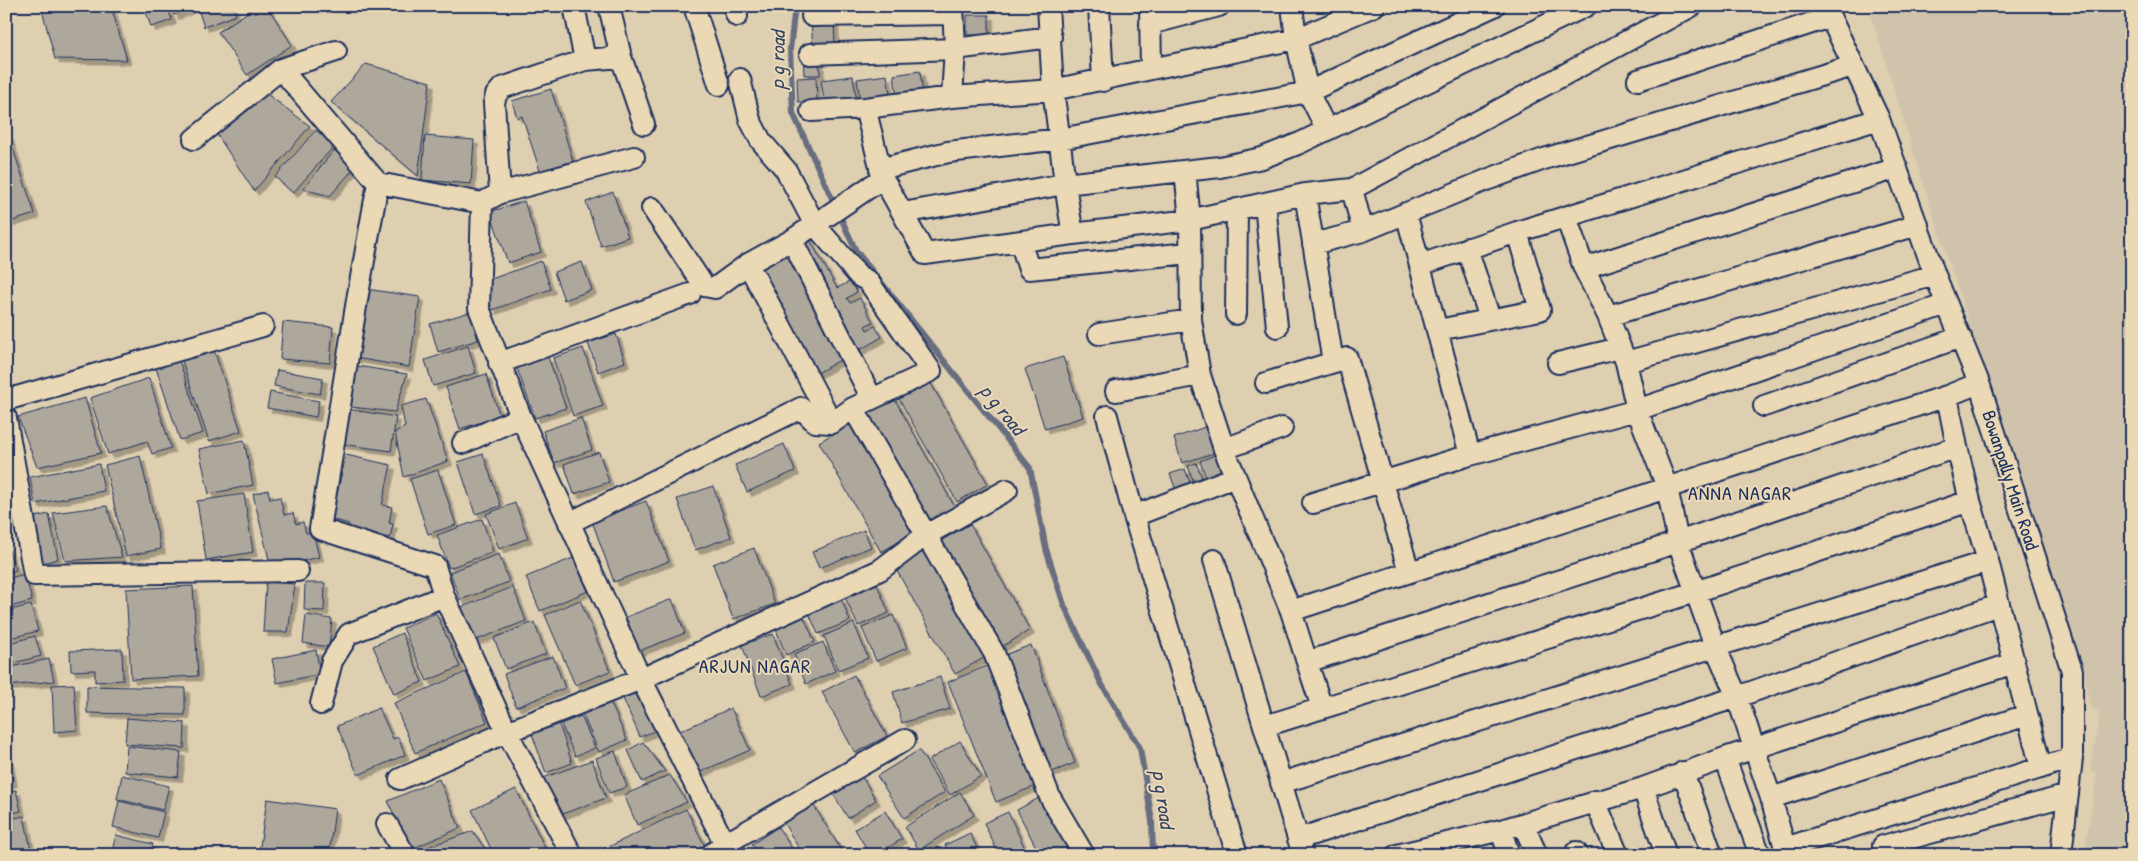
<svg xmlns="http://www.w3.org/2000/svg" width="2138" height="861" viewBox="0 0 2138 861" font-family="'Patrick Hand',sans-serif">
  <defs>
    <filter id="shadow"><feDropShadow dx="4.5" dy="4.5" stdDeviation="0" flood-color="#0004"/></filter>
  </defs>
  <rect width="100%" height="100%" fill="#decfb1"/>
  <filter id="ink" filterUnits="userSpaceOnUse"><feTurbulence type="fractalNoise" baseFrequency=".02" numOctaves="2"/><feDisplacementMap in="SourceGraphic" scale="10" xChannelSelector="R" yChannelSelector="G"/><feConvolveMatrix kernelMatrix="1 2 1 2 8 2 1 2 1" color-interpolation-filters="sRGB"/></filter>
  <g filter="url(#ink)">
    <path fill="#d0c3ab" d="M1868,6H2132V855H2084L2097,774L2090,770L2100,713L2089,705L2085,674L1926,192Z"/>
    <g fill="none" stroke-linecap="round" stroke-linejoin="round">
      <path stroke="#686e7f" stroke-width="6" d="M795,6L790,50L793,113L856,251L1030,468L1046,549L1064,605L1101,683L1140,748L1152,821L1153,855"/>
    </g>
    <path fill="#aea79c" stroke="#1b2f5e" filter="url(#shadow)" d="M41,6H111L127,60L55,59Z
      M144,6H167L172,20L151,27Z
      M171,6H191L192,8L174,15Z
      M197,6H233L236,15L204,27Z
      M257,6H267L292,45L247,75L218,32Z
      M967,15H989V35H967Z
      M834,21L835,46L813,47L811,22Z
      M803,57H819L820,75H804Z
      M366,64L430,82L418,176L331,102Z
      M920,71L923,96L897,100L894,75Z
      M887,75L891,101L861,105L857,79Z
      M853,76L857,103L825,107L821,80Z
      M816,77L817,101L798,102L797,78Z
      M259,88L310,126L254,191L214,130Z
      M551,89L573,161L540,171L522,116L517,118L512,101Z
      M6,128L35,214L6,223Z
      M316,130L334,146L293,193L275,177Z
      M425,136L474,140L471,184L422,180Z
      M334,150L355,167L330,196L303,189Z
      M613,192L628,237L601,246L586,202Z
      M524,201L541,252L508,263L490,212Z
      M806,233L837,288L851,281L857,292L847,298L850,303L860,298L873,322L865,326L867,330L875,326L882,337L856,352L794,240Z
      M786,245L847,356L814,375L752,264Z
      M541,261L551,289L492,310L483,282Z
      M582,262L592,290L564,300L554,272Z
      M366,289L420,297L409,367L355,358Z
      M470,312L478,340L438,352L430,324Z
      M283,322L333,327L330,363L280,359Z
      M616,334L625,362L598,372L588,343Z
      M468,346L476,373L433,386L425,360Z
      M583,348L603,406L573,416L553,358Z
      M214,350L241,431L209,441L182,361Z
      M548,357L566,408L535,418L517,368Z
      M1063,357L1083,417L1045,429L1025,369Z
      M179,360L203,433L180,440L156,368Z
      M357,366L407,374L395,412L351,407Z
      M277,370L323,378L320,394L274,386Z
      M486,374L500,416L460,429L446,387Z
      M149,378L171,448L152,454L147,441L108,454L90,398Z
      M929,380L988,484L957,502L898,397Z
      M270,392L319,401L316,417L267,408Z
      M893,396L957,511L927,528L862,413Z
      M85,398L101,453L37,467L18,417Z
      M426,399L448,461L404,477L395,432L405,427L401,406Z
      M347,409L396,417L391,451L342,444Z
      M581,418L592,450L554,463L543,431Z
      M853,422L916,532L881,552L819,442Z
      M1205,427L1214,453L1182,463L1174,438Z
      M244,440L253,485L209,494L199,449Z
      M784,444L795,471L747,492L735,465Z
      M599,452L609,482L574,494L564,464Z
      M483,454L501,506L475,514L458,462Z
      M346,455L391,465L382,505L392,507L389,523L393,524L390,538L348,528L349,524L331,519Z
      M1215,455L1223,473L1207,480L1200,461Z
      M140,456L161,549L126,556L105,465Z
      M1196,463L1203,480L1194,483L1188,466Z
      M99,464L104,491L35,504L30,477Z
      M1185,469L1191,485L1176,490L1170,474Z
      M438,470L456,525L428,534L410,479Z
      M713,486L731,537L695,550L677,499Z
      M268,490L270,499L280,497L284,515L293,513L296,524L303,522L306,533L313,532L319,557L271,568L253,494Z
      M244,494L253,552L206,560L197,501Z
      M646,501L669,561L614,582L592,521Z
      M515,503L528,538L499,549L486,514Z
      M107,506L122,557L65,561L53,513Z
      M49,514L58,559L38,564L29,518Z
      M482,519L493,552L449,568L437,535Z
      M970,524L1030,630L998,649L937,543Z
      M864,530L871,547L819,568L812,552Z
      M6,543L16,570L6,573Z
      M927,545L989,655L955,674L893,564Z
      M754,548L775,604L733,619L713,564Z
      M499,554L509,582L460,600L450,572Z
      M573,558L588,591L540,611L526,577Z
      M25,574L32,601L6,608V579Z
      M266,582L295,584L288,632H263Z
      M876,582L889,613L858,626L844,595Z
      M305,583H325L324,611L304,610Z
      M193,586L198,676L131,679L126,589Z
      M513,587L526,621L471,642L459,608Z
      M841,598L850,621L818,634L808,611Z
      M672,599L685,633L639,651L626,617Z
      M580,600L610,671L575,685L545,615Z
      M31,605L38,631L6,639V611Z
      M436,613L460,667L427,681L403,628Z
      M306,615L332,619L329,647L303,643Z
      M803,615L815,642L786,655L775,627Z
      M893,615L907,648L876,661L862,628Z
      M534,622L546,654L506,669L494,638Z
      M854,623L868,658L838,670L824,636Z
      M402,633L422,682L394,694L373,646Z
      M773,634L792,684L761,696L742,645Z
      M35,636L41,656L6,665V644Z
      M823,642L835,671L806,684L794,654Z
      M1031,645L1075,763L1044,775L999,657Z
      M122,649L123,680L95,682V670L71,671L70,651Z
      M316,650L320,674L277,683L272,659Z
      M553,656L565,688L516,707L504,674Z
      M49,659L54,681L8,686L6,668Z
      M992,664L1040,784L996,802L948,682Z
      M466,672L487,722L415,753L394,703Z
      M854,675L887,736L855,753L822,692Z
      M940,677L950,709L902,723L893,692Z
      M74,684L77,730L54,732L52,685Z
      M87,686L185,688V715L87,713Z
      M641,687L659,729L640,737L622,696Z
      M609,699L627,740L599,752L581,711Z
      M379,708L393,739L398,737L405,755L358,775L337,726Z
      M731,708L750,750L698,773L680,731Z
      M581,716L595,748L575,756L561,724Z
      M127,718L185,723L184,748L125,744Z
      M559,724L572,763L546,773L532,734Z
      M960,741L981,776L950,795L929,760Z
      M643,742L665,771L642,782L628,750Z
      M127,746L181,752L178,777L125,772Z
      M7,749L13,782L6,784V750Z
      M919,750L945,792L904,818L877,776Z
      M615,751L627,787L609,793L596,758Z
      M592,760L606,798L557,816L543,778Z
      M122,775L169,786L163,810L117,799Z
      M670,775L687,802L637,825L624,795Z
      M861,775L876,800L848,818L832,792Z
      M439,779L460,828L409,850L388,801Z
      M516,789L547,852L541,855H494L472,810Z
      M16,790L21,811L6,814V792Z
      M960,792L974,815L919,850L905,827Z
      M1044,795L1076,855H1040L1017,810Z
      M267,799L335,809L329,855H272L259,853Z
      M119,801L164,812L158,838L113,827Z
      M813,804L844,855H803L783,822Z
      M686,809L706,848L693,855H599L598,852Z
      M885,811L902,839L876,855H870L855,829Z
      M1008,812L1028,855H999L984,823Z
      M24,816L32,855H36H6V820Z
      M778,827L796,855H759L752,844Z
      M473,831L489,855H429L425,848Z
      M970,833L980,855H950L945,845Z
      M116,835L153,844L150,855H111Z
      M744,845L751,855H731Z
      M175,847L211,855H173Z"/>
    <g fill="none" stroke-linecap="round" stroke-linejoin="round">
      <defs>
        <path id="minor" d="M574,6L585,60
          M609,6L621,57L644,124
          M694,6L719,85
          M733,6L737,16
          M1099,6L1103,81
          M1292,6L1296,39L1308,92L1327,130
          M1825,6L1879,119L1935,275L1979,383L2072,671V758L2061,855
          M812,16L953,14
          M1150,24L1219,6
          M810,54L955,49L1051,37
          M281,69L336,51
          M1151,69L1296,39L1374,6
          M1638,80L1830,17
          M952,97L955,49L953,6
          M865,108L883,178L925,254L1073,234C1064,186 1060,138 1053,90L1151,69L1150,6
          M811,111L865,108L952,97L1053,90L1048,6
          M194,139L281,69L378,183L482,203L500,193L634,157
          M880,169L948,152L1060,139L1308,92L1494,6
          M1185,171L1190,220L1191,320L1200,375
          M378,183L358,294L320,529L435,566L444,596L507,732L572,855
          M500,193L494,103L496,95L502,88L585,60L621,57
          M1305,194L1352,189
          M1265,203L1277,327
          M652,208L704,286L715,288L748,264L792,240L883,178
          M903,213L1064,184L1220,167L1262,158L1300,143L1586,6
          M1406,213L1470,455
          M1363,231L1352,189L1692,6
          M1073,234L1190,220L1305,194L1333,362
          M792,240L872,399
          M1020,241L1029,269L1189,253
          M1313,244L1363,231L1489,179L1544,159L1853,66
          M1467,248L1490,319
          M748,264L832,423
          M1420,265L1517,232L1879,119
          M1584,268L1897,168
          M1236,314L1237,209
          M1608,316L1918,225
          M1438,330L1540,310L1517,232
          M1099,334L1191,320
          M1626,362L1935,275
          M499,363L690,294
          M1558,363L1620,348
          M1266,383L1347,358L1409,572
          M1116,391L1200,375L1224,449L1291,611L1307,662L1678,542L1957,447
          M1947,396L1957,447L1970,501L1988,561L2041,768
          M6,400L263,326
          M1764,406L1961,337
          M853,408L994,653L1050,797L1084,855
          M1107,416L1134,516L1237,855
          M6,418L34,575L298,571
          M463,443L521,417
          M1224,449L1282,428
          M1313,503L1470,455L1637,410L1626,362L1608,316L1584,268L1566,217
          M1134,516L1235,477
          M569,523L801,408L815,422L832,423L853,408L931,371L868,281L859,276L815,225L786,170L761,141L750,120L740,79
          M1214,560L1303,855
          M1291,611L1947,396L1979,383
          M1307,662L1322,708
          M321,704L332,661L349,634L444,596
          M1265,726L1695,592L1970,501
          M1725,758L1760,855
          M1683,772L1712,855
          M400,779L507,732L641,679L521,417L479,308L482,203
          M1281,783L1988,561
          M1643,788L1666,855
          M1771,798L2027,715
          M1595,801L1618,855
          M387,824L405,855
          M1523,824L1537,855
          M1501,830L1643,788L1725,758L2014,663
          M1298,839L1737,697L1998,605
          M725,844L905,740
          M1883,846L2068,795
          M1785,848L2072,758
          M1576,852L1577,855
          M710,855L725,844L641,679L880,570L926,535L1007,490
          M1397,855L1501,830L1509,855
          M1787,855L1771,798L1737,697L1715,646L1678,542L1667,487L1637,410L1947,304"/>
      </defs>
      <use href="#minor" stroke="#1b2f5e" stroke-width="24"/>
      <use href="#minor" stroke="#ebd9b6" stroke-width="20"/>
    </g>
  </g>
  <g text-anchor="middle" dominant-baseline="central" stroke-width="4" stroke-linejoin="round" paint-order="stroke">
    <g font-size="19" fill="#1b2f5e" stroke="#ebd9b6">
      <text transform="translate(2011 480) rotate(72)">Bowanpally Main Road</text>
    </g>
    <g font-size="20" font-style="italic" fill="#354469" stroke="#ebd9b6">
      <text transform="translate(777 60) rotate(-89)">p g road</text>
      <text transform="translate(1003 409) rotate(51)">p g road</text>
      <text transform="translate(1164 799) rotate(82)">p g road</text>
    </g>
    <g font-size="20" letter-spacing="1" fill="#1b2f5e" stroke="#ebd9b6">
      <text x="1740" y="492">ANNA NAGAR</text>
      <text x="755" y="665">ARJUN NAGAR</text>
    </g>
  </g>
  <rect width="2138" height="861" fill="none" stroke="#ebd9b6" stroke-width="25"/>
  <rect x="12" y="12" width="2113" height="836" fill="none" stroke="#1b2f5e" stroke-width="2" filter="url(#ink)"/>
</svg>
